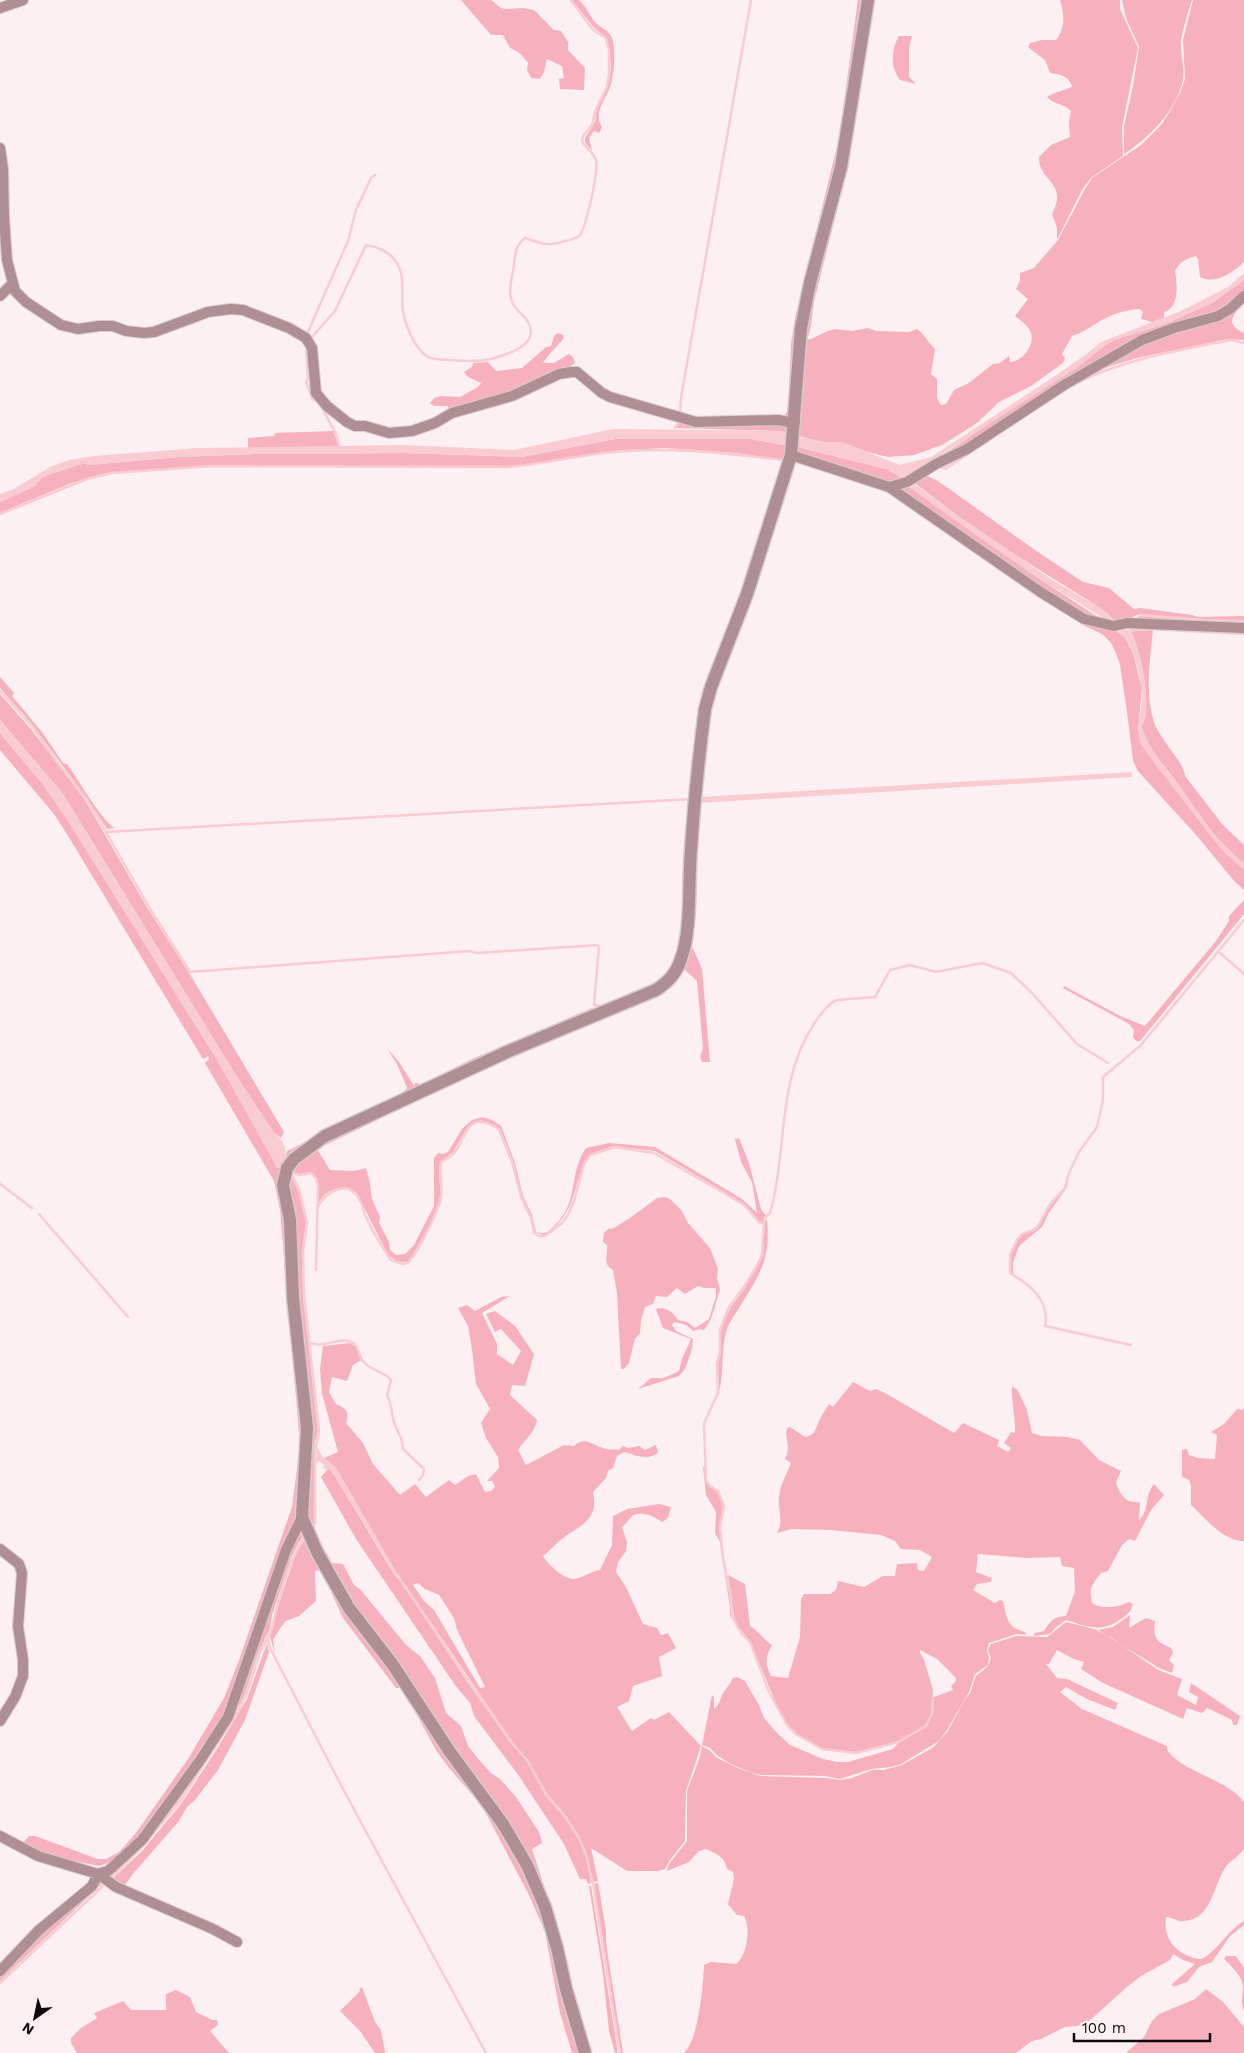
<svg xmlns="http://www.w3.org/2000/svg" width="1244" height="2053" viewBox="0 0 1244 2053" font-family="'Work Sans',sans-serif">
  <rect width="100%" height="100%" fill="#fdf0f2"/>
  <path fill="#f7b1be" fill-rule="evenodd" d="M461,0H491L501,8L506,9L523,8L534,10L554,30L561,31L568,42V50L585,68L584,90L560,89L559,79L564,78L562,66L547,59L544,72L540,79L531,78L527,70L528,63C523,56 519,51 510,48L503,35H491Z
    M572,0H579C586,6 589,15 595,22C600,28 609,30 612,38C616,49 614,73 611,84C607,98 592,113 602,127L599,133L594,131L589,138L592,151L585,142V138L595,122L597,107L609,82L611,68L609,45L605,36L595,29Z
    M858,0H864L852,80L789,418L783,419L788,409L791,344L795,318L839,138Z
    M873,0L845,178L814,302C812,314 812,326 808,337L804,336Z
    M1060,0H1120V9L1138,48L1122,127L1123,156L1091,178L1083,188L1057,240V228L1052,214C1069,182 1038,181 1039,157L1051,145L1070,137L1069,122L1071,111C1064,103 1054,105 1047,97C1055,91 1067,91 1072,86C1068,75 1060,75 1050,73L1045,60L1028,47L1030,43L1042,40H1056C1066,27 1064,14 1060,0Z
    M1122,0H1192C1188,13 1183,28 1181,41C1180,54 1185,67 1183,80C1176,111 1150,137 1124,154V126L1133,86L1139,47L1126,18Z
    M1193,0H1244V262C1232,273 1216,285 1200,277L1198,259L1196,256C1185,259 1180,262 1175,271C1177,284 1180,307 1164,312V318L1152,322L1141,319L1143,312L1139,309C1127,310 1115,313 1104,319C1094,324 1084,333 1072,336L1062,354L1065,358L1063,363L1031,386L999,402L977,423L942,445L914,455L888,457L867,452L842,442H823L801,437L797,434L803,340L811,339L828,331L835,329L852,331L868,328L877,331L909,332L917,329C924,333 928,343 935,349L931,374L937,379V398L941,405L946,404L954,390L969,383L993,364L1000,363L1009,356L1010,362C1022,362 1035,345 1031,333C1028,325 1021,321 1015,316L1028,299L1016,289L1020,280V273L1034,268L1058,240L1085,189L1092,178L1141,145L1161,125L1169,113L1180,93L1185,79L1183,40Z
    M899,36H912L909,49V77L916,84L900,80C890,67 891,49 899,36Z
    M1244,280V291L1216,313L1173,326L966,447L937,459L988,424L1078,367L1101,348L1114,340L1165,324L1212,303Z
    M1244,298V303C1233,315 1224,324 1244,333V340L1228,339L1218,341C1178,351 1134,355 1096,372C1047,394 1004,431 958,459L943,467L939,464L1141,341L1211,322Z
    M558,333L563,335L564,338C557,347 549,353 543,363H554L569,354L573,357L575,363C539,389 493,398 451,410L447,406H434L430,403L434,398L440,396L460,397L478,387L481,383L468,377L464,372L472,367L473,363L488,362L496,371L522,368L546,347L551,346L554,336Z
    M680,422H776L787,426L788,435L782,431L675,428Z
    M333,431L339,447L248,448V438L274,436L275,433Z
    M686,438L751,439L786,445L787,460L735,453L664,448L613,451L545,463L507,467H346L336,465L329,466L230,465L106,473L69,484L0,513V502L35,486L42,477L84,463L89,465L179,457L254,454L404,453L521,457L615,439Z
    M798,447L886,469L901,477L896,480L884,482L795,455Z
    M924,474L938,481L1035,550L1083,582L1109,588L1134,609L1140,608L1192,615L1198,617L1244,616V620H1203L1140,614L1127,619H1136L1140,616L1203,621H1244V626L1118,624L1102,609L1017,556L958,516L912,481Z
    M905,484L1041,580L1104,621L1085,617L897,487Z
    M1047,602L1113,628L1125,638L1133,653L1142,688L1138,730L1151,758L1211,836L1225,853L1244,869V890L1235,882L1197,836L1137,770L1133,760L1126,705L1120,665L1116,653L1111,643L1102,634L1085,626Z
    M1153,630C1150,659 1145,691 1153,719C1158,739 1184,761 1185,776L1222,824L1244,845V863C1216,842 1198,812 1178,784C1162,762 1150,752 1141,726C1154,714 1140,646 1131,632L1134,631Z
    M0,677L14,693L12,696L42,732L63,763L67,764C76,776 104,824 115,828L107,829C84,793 58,760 33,726C23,712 10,701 0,688Z
    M0,694L31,729L85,800L148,909L191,976L284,1132L281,1138L274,1133L237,1077L63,794L0,720Z
    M0,733L41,782L67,819L219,1063L278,1168C284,1164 286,1158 287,1151L399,1096L407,1088L397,1064L387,1048L399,1062L414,1086L415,1083L422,1084L472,1059L592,1008L601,1007L661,980L668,974L676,961L679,950L690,802H693L681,951C678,969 667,982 651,990L430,1085L320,1138L292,1156L281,1171L279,1182L288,1241L291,1303L303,1428V1447L295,1518L280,1553L225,1715L198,1756L143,1833L114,1861L99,1866L53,1857L22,1844L29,1836H35L98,1859H106L119,1852L136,1833L188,1759L224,1698L238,1663L292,1507L300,1445L280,1210L274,1181L205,1063L209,1059L208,1056L203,1059L65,831L54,814L0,750Z
    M1244,900V914L1140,1041H1136L1133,1037L1134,1030L1129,1024L1063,988L1064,986L1120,1016L1145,1026L1216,941L1229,921V916Z
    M688,937L702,969L710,1062H702L700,1057L703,1048L697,981L685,970L673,985L662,992L465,1078L317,1149L330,1170L354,1171L366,1168L370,1183L372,1199L380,1217L379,1223L389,1242L390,1250L396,1255L405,1254L414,1245L434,1206V1158L438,1153L443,1154L448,1152L462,1129L472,1120L482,1117L492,1120L501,1126L515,1163L523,1196L532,1215L536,1232L540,1233C546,1234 549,1231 553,1227C581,1201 567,1176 586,1148L609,1143L655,1147L742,1199L757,1213L752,1182L741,1162L735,1139L739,1138L749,1163L761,1209L766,1216L763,1222H760L743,1203L655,1151L613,1146L589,1155C571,1186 579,1208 548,1233L545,1236L535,1232L531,1217L522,1197L514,1164L500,1129L481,1120L467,1128L453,1152L440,1163C438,1175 441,1186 440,1198C437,1218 422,1237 413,1255L408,1262C399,1263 393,1260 387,1253L356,1192C342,1184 325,1189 318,1204C317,1191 321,1182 312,1172L299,1174L290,1171L312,1149L380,1115L659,991Z
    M1070,1173L1067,1187L1048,1214L1042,1227L1019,1246L1013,1263V1275L1011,1273V1255L1018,1240L1023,1235L1038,1228L1051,1204L1066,1188Z
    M290,1174L298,1190L306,1222L302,1251L303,1295L318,1432L314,1445V1523L311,1528L306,1509L287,1186Z
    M665,1197L670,1199L682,1211L688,1223L710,1248L718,1269L717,1278L720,1290L718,1296L711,1319L704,1330L700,1329L693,1331C688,1325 682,1323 674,1322L672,1325L676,1331L693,1339L692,1349L685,1369L679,1376L638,1389L651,1378H664L679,1371L682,1359L691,1339L663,1328L656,1309C666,1306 673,1312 678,1320L687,1322L695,1328L709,1319L716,1296V1288H704L698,1286L685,1294L677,1288L667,1297L656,1296L653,1304L645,1307L641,1320L640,1333L635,1339L629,1363L624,1369H621L617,1293L613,1270C602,1264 608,1255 607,1245L603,1242L604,1233L608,1229L614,1228L630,1218L657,1198Z
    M765,1220H767C771,1261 759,1275 739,1308C734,1316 728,1324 726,1332C720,1352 726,1392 712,1406L719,1392L718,1363L721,1353V1330L730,1308L745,1288L760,1262L763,1254Z
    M510,1296L482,1313L497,1344V1354L513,1365L521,1351L501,1329L495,1332L486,1314L495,1311L515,1326L534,1354L525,1386L512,1385L510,1395L537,1420C535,1433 524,1440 518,1450L526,1465L564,1445L574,1446C585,1435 594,1446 606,1449C610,1450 615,1449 619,1450L623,1446L628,1448L639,1446L645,1450L656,1445L658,1453C647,1461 635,1455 624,1452L617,1456L613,1468L608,1471L606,1478L593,1492C599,1517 584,1524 567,1535C558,1541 551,1550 543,1556C547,1564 565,1580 574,1579C583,1578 591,1571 600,1570L612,1545L613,1516L627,1509L659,1504L671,1507L668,1518L662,1522C655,1517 644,1511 634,1515C630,1517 626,1524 622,1527L627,1542L626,1551L618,1562L616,1572L626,1587L643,1624L657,1628L661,1635L668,1633L676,1648L659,1657L662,1676L633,1686L629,1701L617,1707L632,1731L651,1718L654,1720L669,1712L701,1746L686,1791L685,1841L670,1860L665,1869L658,1871H627L591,1848L598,1881L593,1882L587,1854L579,1836L566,1816L548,1795L527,1759L513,1743L395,1570L336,1468L324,1458L338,1452L322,1394L320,1369L323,1346L350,1343L356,1347L361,1360L353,1365L347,1381L332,1377L329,1392L336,1404C346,1408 350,1412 346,1423L363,1443L373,1464L400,1495L415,1484L426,1497L449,1480L455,1485L468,1476L476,1474L485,1492L491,1491L495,1487L492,1481H487L499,1468L498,1457L486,1438L481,1423L490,1409L476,1384L472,1349L468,1326L458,1308L467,1305L475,1311L501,1297ZM418,1583L425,1589L439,1595L454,1618L457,1630L485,1687L480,1688L434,1610L424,1601L413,1585Z
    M853,1382L870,1391L876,1389L885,1393L954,1433L963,1423L999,1440L997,1446L1008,1452L1011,1448L1004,1443L1011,1432L1015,1433C1016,1418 1011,1402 1012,1387L1017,1389L1027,1410L1032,1433L1042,1436L1068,1437L1080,1440L1099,1460L1121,1471L1116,1482C1119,1494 1126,1504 1140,1502L1139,1520C1150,1510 1144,1496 1154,1484L1164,1495L1151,1510L1135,1541L1129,1539L1122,1545L1108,1571L1101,1573C1091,1586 1089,1587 1092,1603C1103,1610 1118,1607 1129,1602L1133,1604C1131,1612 1128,1614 1121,1619C1101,1633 1088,1627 1066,1620L1055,1628L1050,1634L1033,1636L1035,1633L1044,1631C1050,1621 1055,1616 1066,1616L1075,1591L1074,1568L1062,1566L1060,1557L1027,1558L978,1554L976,1572L992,1578L991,1582L977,1584L973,1590L995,1603L1000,1600L1003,1601C1007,1618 1006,1627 1025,1632L1026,1635L1017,1634L989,1643L987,1650L989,1658L988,1665L975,1674L969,1692L947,1730L939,1741L901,1764L891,1767L871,1769L840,1779L825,1776L761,1775L749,1772L729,1763L718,1756L710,1748L702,1745L712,1695L714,1697V1709C719,1705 720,1700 722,1695C725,1689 730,1685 733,1678L737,1677L745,1681L759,1705L764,1718L777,1733L790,1745L823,1759L837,1762H848L893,1749L898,1743L926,1727L933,1714L934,1697L953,1690L951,1686L956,1681V1678L937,1659L920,1650V1653L924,1660L933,1690L931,1714L925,1726L898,1741L873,1749L856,1752L823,1749L797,1734L787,1725L780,1713L750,1641L735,1623L728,1575L745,1584L750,1626C759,1631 763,1639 772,1645C765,1657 765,1664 771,1676L788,1678L800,1637L801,1599L804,1594H830L836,1590L838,1581L864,1587L883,1576H895L897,1564L917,1563L918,1570L924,1571L932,1557L920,1550L901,1549L895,1541L881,1535L830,1530L792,1529L777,1533C784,1521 778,1511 779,1498C780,1485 786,1475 791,1463L785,1459C792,1446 784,1440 787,1428L790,1427L805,1437C816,1435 815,1429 820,1419C822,1414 826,1409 829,1404L833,1407Z
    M1244,1408V1541C1223,1541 1205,1518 1191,1505V1486L1189,1480L1182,1477V1450L1187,1449L1189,1455L1198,1458L1215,1459L1217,1435L1211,1432L1224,1424L1237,1409L1242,1410Z
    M703,1467H705C705,1480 705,1486 718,1491L723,1506L719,1527L731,1598L732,1610L730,1620V1608L724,1568L720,1542L715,1533L716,1512L706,1495Z
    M327,1470H331L394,1574L405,1587L464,1677L512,1745L526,1760L547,1797L564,1817L578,1838L586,1856L591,1883L588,1884L586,1879H580L564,1844L519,1776L474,1716L470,1703L455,1685L356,1539L321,1477Z
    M301,1525L305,1535L299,1542L292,1556L272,1615L270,1629L258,1653L244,1697L237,1710L178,1802L140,1848L107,1880L109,1873L203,1760L248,1665Z
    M314,1530L332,1563L343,1564L354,1585L360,1589L406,1645L420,1656L435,1678L446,1713L461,1726L468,1746L480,1761L491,1773L500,1779L516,1797L539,1832L542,1843L532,1849L548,1898L544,1903L527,1864L350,1605L319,1551Z
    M308,1537L502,1829L542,1909L583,2053H572L560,2013L545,1932L529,1895L482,1806L449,1768L436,1750L402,1688H396L343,1618L321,1570L315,1571L316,1601L299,1616L286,1621L281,1627L273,1640L275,1654L270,1637L275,1615L295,1556L300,1546Z
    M1130,1615L1129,1628L1146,1618L1155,1621C1153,1639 1156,1641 1171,1648L1173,1653L1169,1660L1174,1665L1172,1673L1159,1668L1098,1630L1113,1627Z
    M1066,1622L1094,1629L1112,1638L1158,1670L1182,1679L1177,1695L1196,1705L1198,1697L1189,1692L1191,1683L1240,1716L1237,1725H1233L1232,1720L1207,1708L1202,1713L1187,1708L1183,1719L1103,1683L1081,1669L1084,1662L1074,1659L1057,1650L1049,1664H1046L1057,1678L1067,1679L1118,1703L1115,1710L1087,1699L1066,1687L1060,1692L1082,1709L1167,1746V1750C1183,1773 1226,1778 1244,1802V1849C1239,1857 1229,1861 1225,1868C1213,1886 1212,1919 1184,1921C1178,1922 1172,1917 1166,1917C1162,1940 1179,1957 1202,1959C1219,1949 1227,1931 1244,1921V1925L1230,1936L1212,1962L1199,1967L1187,1982L1173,1987L1172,1984L1195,1964L1183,1960L1173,1954L1170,1960L1141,1976L1128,1986L1088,2022L1077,2026L1065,2027L1041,2039L1032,2041L1016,2053H684C699,2039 703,1985 704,1965L711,1962L736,1964C747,1956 751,1928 744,1916L737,1915L728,1904L734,1878L733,1872L727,1869C725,1857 717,1854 706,1849L699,1851L689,1862L667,1871L669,1864L687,1841V1791L699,1760L702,1746L709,1750L717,1758L740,1769L761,1776L826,1778L840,1780L852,1778L872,1770H884L902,1765L934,1747L948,1731L964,1701L970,1693L976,1676L988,1666L991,1658L988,1650L991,1644L1016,1636L1047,1637Z
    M267,1643L269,1652L245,1720L218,1770L195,1800L187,1807L179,1821L132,1875L123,1888L110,1881L142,1851L181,1804L215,1752L247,1699Z
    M99,1878L104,1882L0,1981V1974Z
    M598,1883L606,1931V1943L623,2053H621L594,1884Z
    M589,1886H591L618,2053H615L609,2031L603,1974Z
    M1226,1956H1236L1244,1968V2011C1241,2003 1242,1999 1243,1990C1244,1977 1233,1968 1224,1959Z
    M362,1987L375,2022L381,2030L385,2053H375L360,2031L340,2011L360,1991L359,1989Z
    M1206,1989L1223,2002L1244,2027V2053H1126L1144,2037L1152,2021L1159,2014L1195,1999Z
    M176,1990L190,1997L196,2012L212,2020H217L218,2025L210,2031L229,2053H77L71,2043V2038L81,2028L97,2018L94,2013L123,2001L131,2010H166C167,2004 165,2000 166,1994Z"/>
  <path fill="#f9cbd3" d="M1244,273V280L1212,303L1165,324L1114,340L1101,348L1078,367L944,453L912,482L958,516L1054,581L1102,609L1120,627L1131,632C1140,646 1154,713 1141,726C1150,752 1162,762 1178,784C1198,812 1216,842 1244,863V869L1225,853L1211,836L1141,745C1135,728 1142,713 1142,696C1143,685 1136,659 1131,648C1118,621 1067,597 1041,580C995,549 950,517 905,484L901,477L886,469L798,447L751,439H615L521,457L404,453L254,454L179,457L89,465L84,463L42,477L35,486L0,502V494L14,489L52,466L69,460L94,456L197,448L404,445L514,450L613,429L782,431L788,435L823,442H842L900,465L931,457L1052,378L1088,353L1101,342L1181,311L1228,287Z
    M0,720L63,794L237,1077L274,1133C286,1142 292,1158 277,1168L219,1063L67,819L41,782L0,733Z
    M1132,772V777L698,803L699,797Z
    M315,1443L322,1456L336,1468L395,1570L390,1566L331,1470H327L323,1467L324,1465L319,1461L314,1465V1444Z"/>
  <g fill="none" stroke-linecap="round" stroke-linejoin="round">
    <path stroke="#f9cbd3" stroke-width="2.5" d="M375,175L371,178L356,210L348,241L307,334L311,338L335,311L366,245C375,246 382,249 390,255C408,271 400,290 403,311C405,323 409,333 415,343C426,360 431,359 450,360C464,361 476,362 491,359C508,354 544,344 526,319C520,312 513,308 511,298C508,288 513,275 514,264C515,253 516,245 525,238C532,240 540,244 547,244C552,245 577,239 580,235C586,227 599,170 596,160C593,153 587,148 582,142L583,136L592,125L596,109L607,87L609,76V50L606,38L593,30L571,0
      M306,346L308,379L306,382L313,400H317
      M1079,382C1125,359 1181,350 1231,340L1244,343
      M321,406L336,434L339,447
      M680,413L681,398L751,0
      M675,428L678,422
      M977,448L987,442
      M939,466L945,469L968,454
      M0,514L87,479L112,473L213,466L508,467C544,464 578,455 614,452C671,446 728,454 785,460
      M1140,615L1203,620L1244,621
      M1129,632L1132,630L1149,629L1244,634
      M0,691L32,726L59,765L86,798L106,832L692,799
      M106,832L150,909L190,972L469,951L478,953L597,945L599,946L594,1005L601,1006
      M1219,952L1244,974
      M291,1173L299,1189L307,1223L303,1252L304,1295L319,1432L316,1447
      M291,1173L300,1175L311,1173L316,1178L318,1186L316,1270
      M0,1184L32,1208
      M318,1207C324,1193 346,1179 358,1197C362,1202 363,1210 365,1215C372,1230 381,1246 391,1260L403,1264L407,1263C417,1256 439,1209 441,1197C442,1185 440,1174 441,1162C445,1159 448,1158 451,1156C469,1141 462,1107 499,1129L513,1165L521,1197L531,1218L534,1233L539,1236H545L562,1223L569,1213L574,1201L584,1164L590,1155L615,1147L654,1153L743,1204L760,1223H764
      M39,1214L128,1317
      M310,1343C325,1348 336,1338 349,1341C359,1344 358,1353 362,1360C368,1370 384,1371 391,1380L387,1395C392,1404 391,1413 394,1422C397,1432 403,1438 403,1449L424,1469L423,1475L419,1480
      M1131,1345L1045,1326C1050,1300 1030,1285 1010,1273V1255L1017,1240L1022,1234L1034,1230L1038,1226L1050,1204L1065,1188L1069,1173L1079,1152L1097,1127L1103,1100V1077L1141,1045L1244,920
      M313,1529L315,1522V1461
      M391,1566L465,1676L513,1744L527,1760L547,1796L565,1816L579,1838L586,1855L593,1884L620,2053
      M268,1639L270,1648L343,1789L486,2053
      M933,1698L932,1714L926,1726L898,1742L856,1753L822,1749L796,1734L787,1725L769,1692L750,1642L741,1633L732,1616L731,1598L723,1559L720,1527L724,1506L718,1491L711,1487L706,1481L704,1424L718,1392L717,1363L720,1353V1330L729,1307L744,1287L759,1262L762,1254L764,1223L765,1218L770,1213C788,1150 776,1081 814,1024C820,1015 827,1004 837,1000L875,997L890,970L910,965L936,972L982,963L1011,973L1032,993L1077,1044L1108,1063
      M110,1879L140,1849L179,1803L239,1710C249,1692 253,1672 260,1652C264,1644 269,1637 272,1628C278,1602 289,1557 305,1537
      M0,1983L106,1883"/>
    <defs>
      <path id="minor" d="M0,8L23,0
        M0,148L3,169L4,217
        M0,215L4,217L7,260L15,291L26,302L61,325L78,329L99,326H113L126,331L144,333L154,332L208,312L231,309L243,310L289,328L306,338L312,348L316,393L327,406L347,422L355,426H365L389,433L412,431L435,423L452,413L512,396L559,374L571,372H577L602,393L610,397L696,422L778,420L795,423
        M0,296L13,283
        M791,455L889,487L907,482L936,464L967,449L1064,385L1142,340L1174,328L1218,316L1230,309L1244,296
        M889,487L1042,593L1084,619L1114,626L1127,623L1244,628
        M0,1549L19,1564L22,1573L18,1626L23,1660V1676L15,1697L0,1721
        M0,1836L38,1856L98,1874L116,1887L213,1929L237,1942
        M0,1971L39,1930L92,1886L98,1874L108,1871L142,1840L201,1759L228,1717L286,1550L302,1517"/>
      <path id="tertiary" d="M585,2053L566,1989L557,1948L545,1907L527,1865L503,1824L450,1752L393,1665L349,1608L317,1552L302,1517L307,1428L293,1297L290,1220L283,1185L287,1168L294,1159L325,1136L509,1051L656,990C668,982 676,974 681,959C692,929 688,882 691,849C694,802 699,756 705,709L711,687L747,594L791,455L801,328L810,283L841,167L868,0"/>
    </defs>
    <use href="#minor" stroke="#d7cbcd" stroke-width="12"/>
    <use href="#tertiary" stroke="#d7cbcd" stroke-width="15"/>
    <use href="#minor" stroke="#af8f94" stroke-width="10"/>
    <use href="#tertiary" stroke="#af8f94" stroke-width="12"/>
  </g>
  <g transform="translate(35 2018) rotate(213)" stroke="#fdf0f2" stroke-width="4" paint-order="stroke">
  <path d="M0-4L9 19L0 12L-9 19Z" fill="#0f0a0b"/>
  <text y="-8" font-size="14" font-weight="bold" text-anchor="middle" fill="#0f0a0b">N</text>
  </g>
  <path d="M1074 2033v8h136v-8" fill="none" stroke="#0f0a0b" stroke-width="2.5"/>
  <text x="1082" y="2033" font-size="15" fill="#0f0a0b" stroke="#fdf0f2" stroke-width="4" paint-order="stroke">100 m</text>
</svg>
